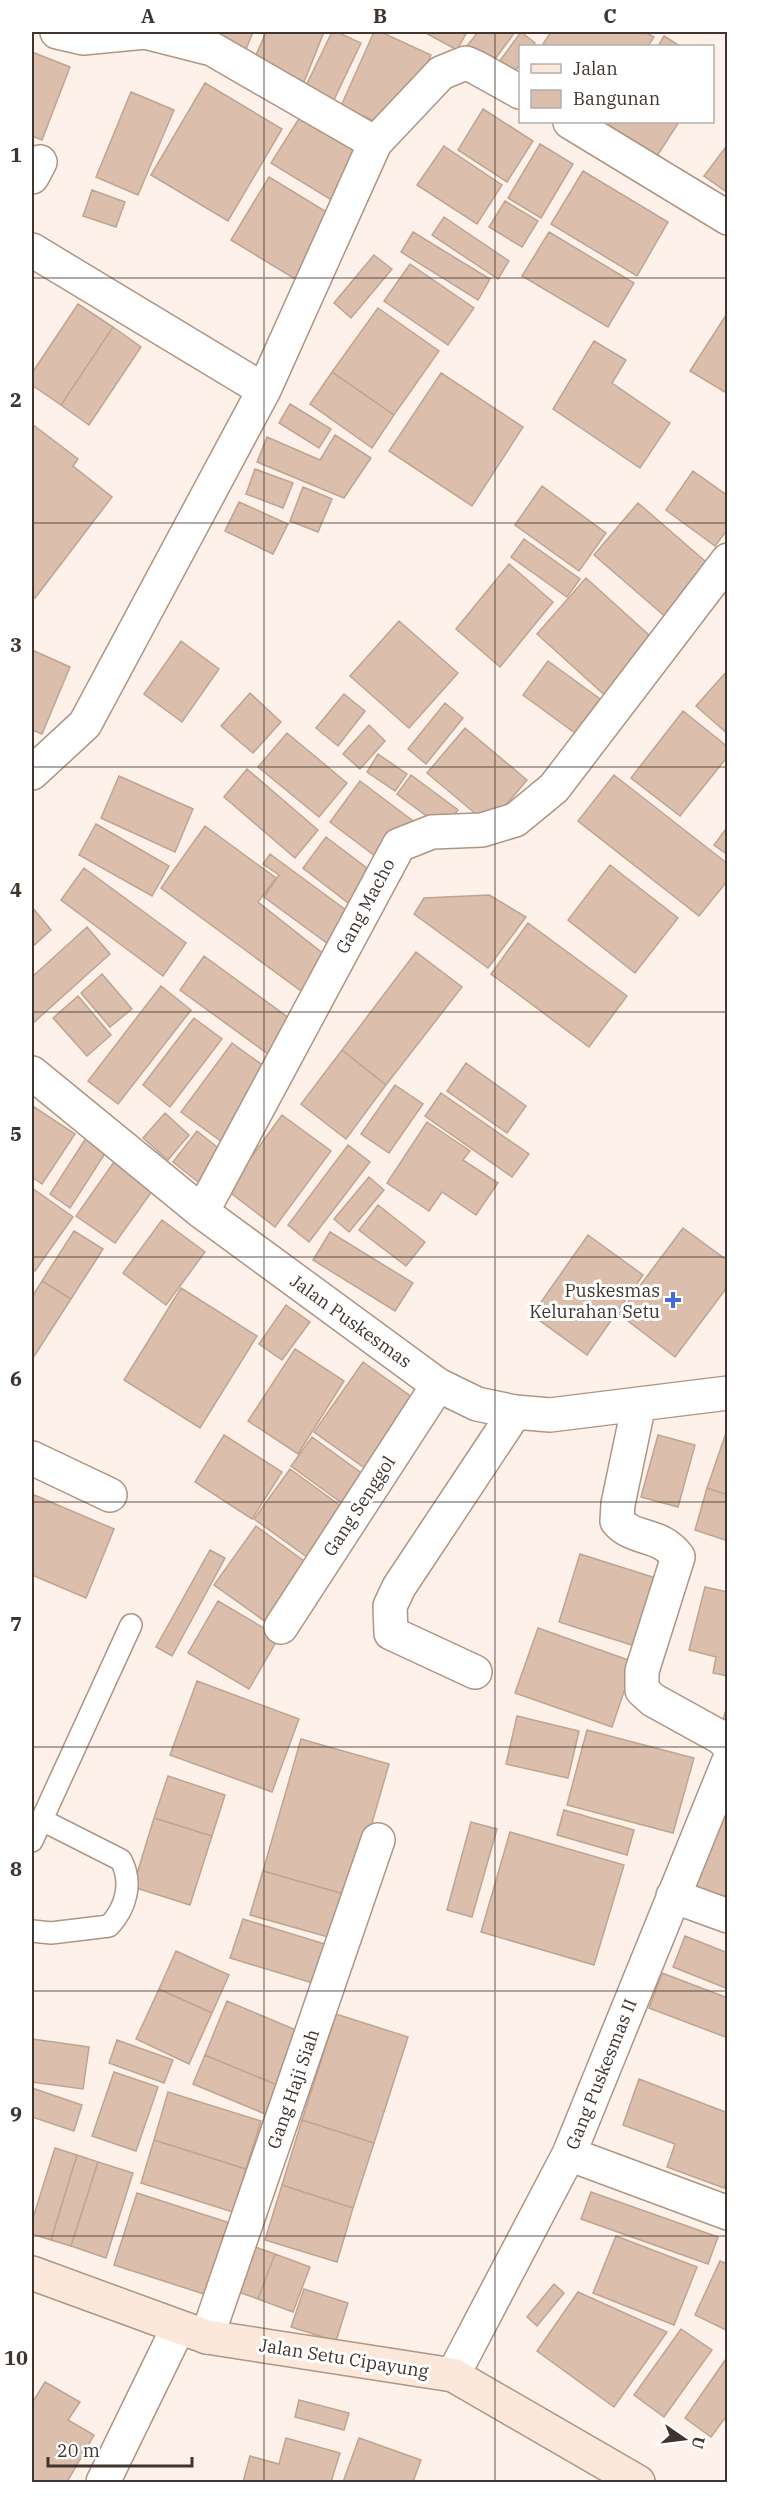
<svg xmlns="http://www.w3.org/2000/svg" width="759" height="2514" viewBox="0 0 759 2514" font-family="'IBM Plex Serif',serif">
  <rect width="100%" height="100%" fill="#fdf1e9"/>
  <path fill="#dbbfac" stroke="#bfa491" stroke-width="1.5" d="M203,32H253L244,54Z
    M266,32H324L304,82L254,60Z
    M332,32H337L361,43L331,106L303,92Z
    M374,32H381L431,55L407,108L391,101L381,124L341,106Z
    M424,32H467L457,50Z
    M478,32H515L487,70L463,51Z
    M521,32L535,43L533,46H520V64L511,77L496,66Z
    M551,32H645L654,37L648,46H547L543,44Z
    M664,36L680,46H658Z
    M32,52L70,67L42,140L32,136Z
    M205,83L282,129L228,221L151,175Z
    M131,92L174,110L138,195L96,177Z
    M483,109L533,141L507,182L458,150Z
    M300,117L366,158L338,204L271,163Z
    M611,122H679L657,156L608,125Z
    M540,144L573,164L541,218L508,198Z
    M728,144V193L704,176Z
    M444,146L502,185L477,224L417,185Z
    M583,171L668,222L637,276L551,224Z
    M269,177L338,219L300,282L231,240Z
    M92,190L125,202L116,227L83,216Z
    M505,201L538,221L522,247L489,227Z
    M444,217L509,261L498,279L432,235Z
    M413,232L490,279L478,300L401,252Z
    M549,232L634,283L608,327L522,276Z
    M374,255L392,269L351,318L334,303Z
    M410,264L474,308L448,345L384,301Z
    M78,304L113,327L61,405L32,385V373Z
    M378,308L439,351L394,415L332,372Z
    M728,312V394L690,371Z
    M113,327L141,347L89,425L61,405Z
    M594,341L626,360L612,383L670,423L640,468L553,409Z
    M332,372L394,415L372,448L310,404Z
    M441,373L523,427L472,506L389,451Z
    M290,404L331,429L319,448L279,423Z
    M32,424L78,459L73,466L112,497L35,598L32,595Z
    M335,435L371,458L344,498L257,462L267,437L320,460Z
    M255,469L293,483L283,508L246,494Z
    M693,471L728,496V529L715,546L666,510Z
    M542,486L606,533L579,571L515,525Z
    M303,487L332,499L318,532L290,521Z
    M239,502L288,524L273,554L225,531Z
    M638,503L712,567L668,619L594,555Z
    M524,539L580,579L567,597L511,557Z
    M509,564L553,602L500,667L456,629Z
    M586,578L659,644L610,700L537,634Z
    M399,621L458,673L409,728L350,676Z
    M181,641L219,669L182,722L144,694Z
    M32,650L70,667L42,734L32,730Z
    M548,661L600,699L575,733L523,695Z
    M728,670V734L696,706Z
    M250,693L281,722L253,753L221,726Z
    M344,694L365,711L338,746L316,728Z
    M445,703L463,718L426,764L408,749Z
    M683,711L728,747V756L680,816L631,778Z
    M369,725L385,741L360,769L343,754Z
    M465,728L527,780L489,825L427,773Z
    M287,733L347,783L319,817L258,767Z
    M378,754L407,774L395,791L367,772Z
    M247,769L318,830L295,858L224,797Z
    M411,775L458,810L444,829L397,794Z
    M614,775L728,864V880L699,916L578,821Z
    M119,776L193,809L175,852L101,818Z
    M360,781L413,821L383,862L330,822Z
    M96,824L169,866L152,896L79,855Z
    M205,826L276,878L258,902L330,959L305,994L161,888Z
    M728,826V855L714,845Z
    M326,837L376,875L352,906L303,868Z
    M270,854L358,919L335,949L264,897L279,875L263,864Z
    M610,865L678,918L635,973L568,920Z
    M84,868L186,943L163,976L61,900Z
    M489,895L526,917L488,968L414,914L424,898Z
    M32,907L51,930L32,947Z
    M528,923L627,996L589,1047L491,974Z
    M87,927L110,954L32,1024V977Z
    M416,952L462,987L386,1085L342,1050Z
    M204,956L293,1021L268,1054L180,990Z
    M102,974L132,1009L110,1027L81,993Z
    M161,986L191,1010L118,1104L88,1081Z
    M78,996L111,1035L87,1056L53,1018Z
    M194,1018L222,1039L170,1107L143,1085Z
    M232,1043L272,1072L222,1142L181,1112Z
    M342,1050L386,1085L346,1139L301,1104Z
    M466,1063L526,1106L507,1133L447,1091Z
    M395,1085L423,1104L389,1153L361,1134Z
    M441,1093L529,1154L512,1177L425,1116Z
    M34,1107L75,1134L42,1184L32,1177V1112Z
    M165,1113L189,1135L168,1160L143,1138Z
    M282,1115L331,1151L275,1227L227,1190Z
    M427,1122L470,1151L463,1160L498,1183L476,1215L442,1192L429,1211L387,1183Z
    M197,1131L227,1155L203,1186L173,1162Z
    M86,1138L106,1152L70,1208L50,1194Z
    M348,1145L370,1162L309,1242L288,1225Z
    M114,1162L153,1190L115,1243L76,1216Z
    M369,1177L384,1190L349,1232L334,1219Z
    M32,1188L73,1217L35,1271L32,1269Z
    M378,1205L425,1242L406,1266L359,1230Z
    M162,1220L205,1252L166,1305L123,1273Z
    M683,1228L728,1261V1286L675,1357L619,1314Z
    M74,1231L103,1249L71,1299L42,1281Z
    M330,1232L413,1283L395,1311L313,1260Z
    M588,1235L643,1275L587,1355L532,1315Z
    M42,1281L71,1299L33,1358L32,1357V1297Z
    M181,1288L257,1336L200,1428L124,1380Z
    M286,1305L310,1322L282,1360L259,1344Z
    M295,1349L344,1381L298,1454L248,1421Z
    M363,1362L423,1405L373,1474L314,1432Z
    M224,1435L282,1472L252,1519L195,1482Z
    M658,1435L695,1445L678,1507L641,1497Z
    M725,1436L728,1437V1495L707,1488Z
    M312,1437L371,1480L350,1509L291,1466Z
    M290,1469L349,1512L314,1562L254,1519Z
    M707,1488L728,1495V1541L695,1530Z
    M32,1494L114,1529L86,1598L32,1575Z
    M256,1526L315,1569L273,1627L214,1585Z
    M210,1550L225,1558L172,1656L156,1647Z
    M580,1554L659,1579L638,1647L559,1622Z
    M705,1587L728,1592V1676L713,1673L716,1657L689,1650Z
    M218,1601L279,1637L249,1689L188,1653Z
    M538,1628L634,1662L612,1727L515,1693Z
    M197,1681L299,1719L272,1792L170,1755Z
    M728,1703V1732L720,1730Z
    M517,1716L579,1731L568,1778L506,1764Z
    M587,1730L694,1758L673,1833L567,1805Z
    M301,1739L389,1764L351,1896L263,1871Z
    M168,1776L225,1795L212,1836L154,1818Z
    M723,1807L728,1809V1909L690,1894Z
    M564,1810L634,1830L627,1855L557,1835Z
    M154,1818L212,1836L190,1905L133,1887Z
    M471,1822L497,1829L472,1917L447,1910Z
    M510,1832L624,1865L594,1965L481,1932Z
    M263,1871L351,1896L339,1940L250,1915Z
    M243,1919L328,1945L316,1984L230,1958Z
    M685,1936L728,1953V1989L673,1967Z
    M176,1951L229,1975L212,2013L159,1989Z
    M662,1973L728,1998V2038L649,2008Z
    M159,1989L212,2013L189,2064L136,2039Z
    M227,2001L305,2034L282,2087L205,2055Z
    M336,2014L408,2037L374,2143L302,2120Z
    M32,2039L89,2047L83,2089L32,2082Z
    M117,2040L173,2060L164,2083L109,2063Z
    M205,2055L282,2087L270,2116L193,2084Z
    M114,2072L158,2087L136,2151L92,2136Z
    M639,2079L728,2113V2178L724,2188L667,2167L675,2144L623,2125Z
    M32,2088L82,2105L74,2131L32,2117Z
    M168,2092L261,2121L246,2169L154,2140Z
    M302,2120L374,2143L353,2208L282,2185Z
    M154,2140L246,2169L233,2212L141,2183Z
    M55,2148L77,2155L51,2240L32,2234V2221Z
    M77,2155L98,2162L71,2246L51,2240Z
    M98,2162L133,2173L106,2258L71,2246Z
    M282,2185L353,2208L337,2262L265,2240Z
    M591,2192L718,2237L708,2264L581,2219Z
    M137,2193L230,2223L207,2295L114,2265Z
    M616,2236L697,2267L674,2325L593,2293Z
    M244,2243L275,2254L258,2299L227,2288Z
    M275,2254L310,2267L293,2312L258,2299Z
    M720,2261L728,2264V2331L695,2315Z
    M554,2284L564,2293L537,2326L527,2317Z
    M304,2289L348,2303L336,2341L291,2327Z
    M578,2292L667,2332L614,2407L537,2351Z
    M681,2329L712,2350L664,2417L634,2395Z
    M728,2356V2414L711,2437L685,2418Z
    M45,2382L80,2402L68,2420L94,2435L67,2482H32V2399L34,2400Z
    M299,2400L349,2413L344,2430L295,2417Z
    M286,2438L340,2453L331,2482H243L250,2456L279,2464Z
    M359,2438L421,2460L413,2482H343Z"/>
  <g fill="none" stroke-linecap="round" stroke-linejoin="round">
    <defs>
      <path id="lane" d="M32,1841L131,1625
        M32,1931L51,1933L109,1926C126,1908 133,1883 121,1860L42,1820"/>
      <path id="street" d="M57,32L83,38L145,32L212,49L375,143
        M570,122L728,218
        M32,177L40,162
        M32,250L264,390
        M32,773L85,724L264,390L375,143L441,73L458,66L466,63L477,68L520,92
        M32,1073L202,1212L438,1385L477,1404L515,1412L550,1415L728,1393
        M202,1212L399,845L432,832L482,830L515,820L554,788L728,560
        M639,1404L618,1504L617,1521C634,1541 660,1532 678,1557L642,1671V1690L653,1700L720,1737L728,1744
        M32,1458L110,1495
        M281,1627L438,1385
        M475,1672L391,1633L390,1606L399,1587L515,1412
        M673,1896L728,1916
        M569,2154L728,2213
        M207,2337L378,1840
        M453,2375L569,2154L728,1763
        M103,2482L178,2328"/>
      <path id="secondary" d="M32,2273L207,2337L453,2375L638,2482"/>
    </defs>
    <use href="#lane" stroke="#af9583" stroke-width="24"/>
    <use href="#street" stroke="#af9583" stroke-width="36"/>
    <use href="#secondary" stroke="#af9583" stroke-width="36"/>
    <use href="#lane" stroke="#fff" stroke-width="21"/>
    <use href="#street" stroke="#fff" stroke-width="33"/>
    <use href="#secondary" stroke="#fce8da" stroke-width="33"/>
  </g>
  <path fill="none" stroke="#40352e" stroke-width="1.5" stroke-opacity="0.55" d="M264,32V2482M495,32V2482M32,278H728M32,523H728M32,767H728M32,1012H728M32,1257H728M32,1502H728M32,1747H728M32,1991H728M32,2236H728"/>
  <path fill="#416bdc" stroke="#fff" stroke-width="2" d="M670 1291h6v6h6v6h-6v6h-6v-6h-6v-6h6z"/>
  <g text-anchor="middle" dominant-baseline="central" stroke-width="6" stroke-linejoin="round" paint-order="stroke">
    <g font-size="18" fill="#40352e" stroke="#fff">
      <text transform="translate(365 906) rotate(-62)">Gang Macho</text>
      <text transform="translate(351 1321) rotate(36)">Jalan Puskesmas</text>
      <text transform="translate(359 1506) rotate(-57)">Gang Senggol</text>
      <text transform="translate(601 2074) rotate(-68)">Gang Puskesmas II</text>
      <text transform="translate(293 2089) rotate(-71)">Gang Haji Siah</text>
      <text transform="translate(344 2358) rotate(9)">Jalan Setu Cipayung</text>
    </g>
    <g font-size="18" fill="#40352e" stroke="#fff" text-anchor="end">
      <text x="660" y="1290">Puskesmas<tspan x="660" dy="21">Kelurahan Setu</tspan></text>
    </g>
  </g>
  <rect width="759" height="2514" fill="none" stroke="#ffffff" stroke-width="66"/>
  <rect x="519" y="45" width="195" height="78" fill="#ffffff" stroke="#b3aeab" stroke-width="1.5"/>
  <rect x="531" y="64" width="30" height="9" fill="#fce8da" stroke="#b3aeab" stroke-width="1.5"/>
  <text x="573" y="75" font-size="18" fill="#40352e">Jalan</text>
  <rect x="531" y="90" width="30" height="18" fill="#dbbfac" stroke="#b3aeab" stroke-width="1.5"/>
  <text x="573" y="105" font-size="18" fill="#40352e">Bangunan</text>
  <g transform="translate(684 2439) rotate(104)" stroke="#ffffff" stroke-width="4.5" paint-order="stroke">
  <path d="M0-4.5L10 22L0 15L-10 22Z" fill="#40352e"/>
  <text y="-9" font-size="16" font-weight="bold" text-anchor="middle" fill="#40352e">U</text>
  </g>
  <path d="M48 2457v9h144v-9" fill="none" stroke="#40352e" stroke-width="3"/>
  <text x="57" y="2457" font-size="18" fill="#40352e" stroke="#ffffff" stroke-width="4.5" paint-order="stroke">20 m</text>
  <rect x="33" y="33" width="693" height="2448" fill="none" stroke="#40352e" stroke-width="2"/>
  <g font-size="20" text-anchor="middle" font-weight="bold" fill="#40352e">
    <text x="148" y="23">A</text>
    <text x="380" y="23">B</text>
    <text x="610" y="23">C</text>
    <text x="16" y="162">1</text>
    <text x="16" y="407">2</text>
    <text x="16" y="652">3</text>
    <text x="16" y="897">4</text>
    <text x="16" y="1141">5</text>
    <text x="16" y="1386">6</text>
    <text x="16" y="1631">7</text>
    <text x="16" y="1876">8</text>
    <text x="16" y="2121">9</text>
    <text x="16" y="2365">10</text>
  </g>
</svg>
